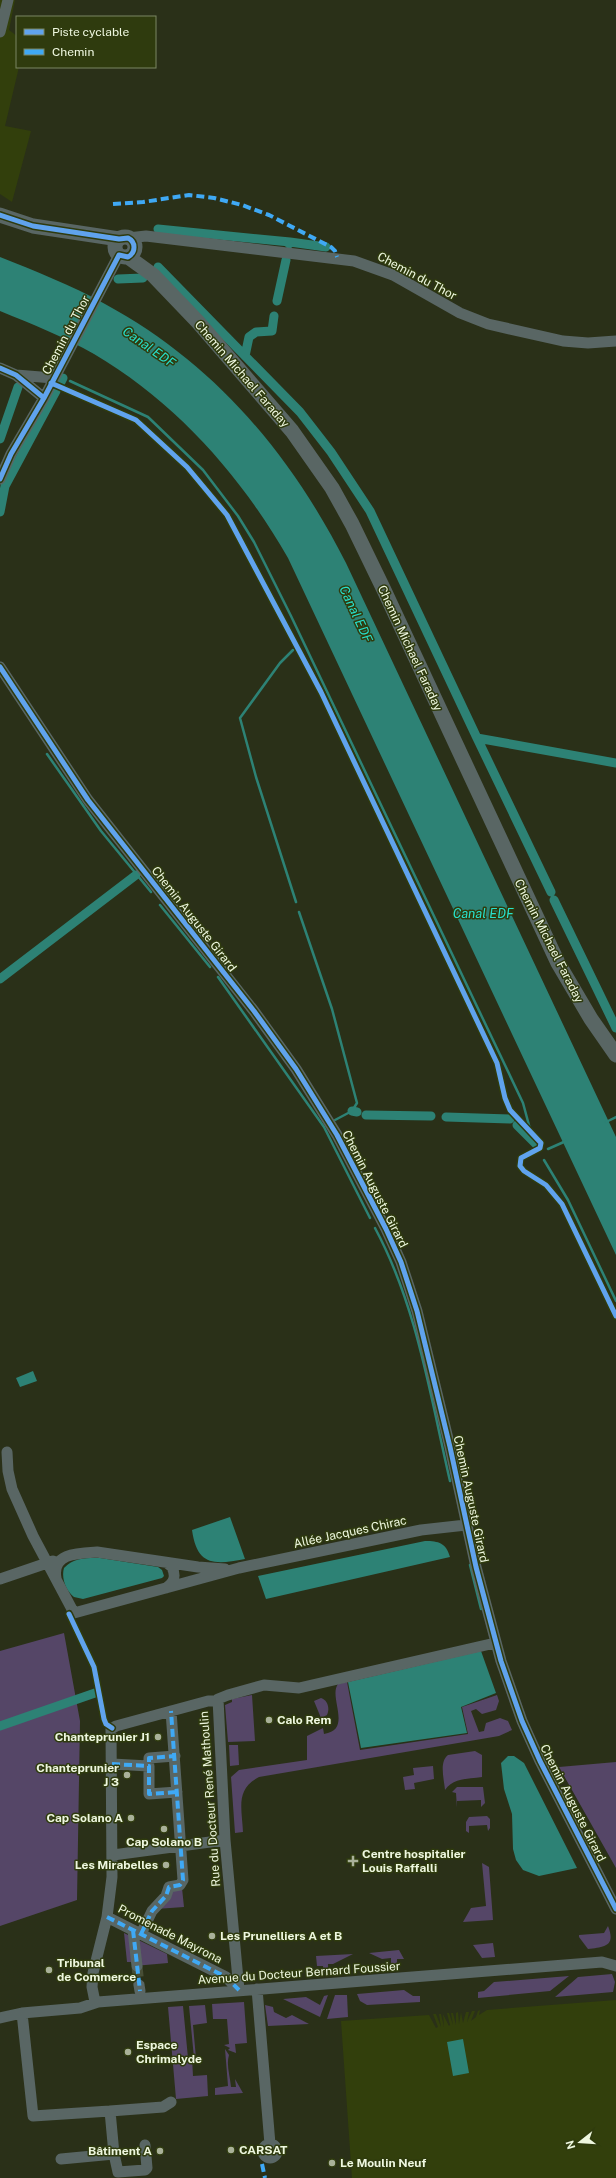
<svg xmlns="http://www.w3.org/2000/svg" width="616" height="2178" viewBox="0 0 616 2178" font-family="'Public Sans',sans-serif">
  <rect width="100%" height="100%" fill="#2a3018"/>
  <path fill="#323f0c" d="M0,0H15L9,30L17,36V67H19L5,126L31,131L12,202L0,194Z
    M616,2000V2178H352L341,2021L429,2015L436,2028L438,2027L433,2014H436L441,2027L439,2014H441L444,2027L443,2014L449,2026L450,2025L447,2013H449L453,2025L451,2013H453L456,2025V2013L458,2012L459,2024L461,2012L463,2023L466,2012H469L467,2022L472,2011H475L471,2021L476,2017L478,2011L480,2010L479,2015L487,2010Z"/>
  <path fill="#554667" d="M64,1633L80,1721L77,1900L0,1926V1651Z
    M347,1682L360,1750L468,1734L462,1707L497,1695L499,1701L496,1710L482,1714L476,1709L471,1711L479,1732L484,1731L486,1723L500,1718L508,1721L512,1730L499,1736L259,1777C235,1789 242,1809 243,1832L235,1833L231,1777L239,1770L307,1760V1736L323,1728L324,1734C353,1730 328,1697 338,1684Z
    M252,1695L255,1741L228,1742L225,1705L232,1702V1699Z
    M321,1698C328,1700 330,1709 327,1715L321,1718L314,1701Z
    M229,1745H238L239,1765L230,1766Z
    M475,1751L482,1755V1777C468,1779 453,1778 445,1790C444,1779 439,1762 448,1755Z
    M616,1762V1868L559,1767Z
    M433,1766L434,1779L414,1783L415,1789L405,1790L403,1777L414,1775L413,1768Z
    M457,1787H483L485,1803L481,1807V1800L457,1801V1808L456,1793L452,1792Z
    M487,1816L490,1819V1828L488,1831L487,1825L469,1826V1833L466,1831V1822L469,1817Z
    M482,1863L489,1867L493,1920L463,1922L471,1908L486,1906Z
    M182,1888L184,1907L156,1909L171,1889Z
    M608,1926C616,1946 605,1947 588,1949L579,1937V1935L604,1933Z
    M124,1933L167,1954L168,1963L134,1966L131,1962H127Z
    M493,1943L495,1957L482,1958L473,1945Z
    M399,1950L404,1959H397V1965H391V1958L382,1959L369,1953Z
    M353,1954L333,1964H328V1971L324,1972L323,1966H317L316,1956Z
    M612,1974L615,1982L613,1992L555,1997L578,1977Z
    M569,1976L550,1991L478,1998V1992L484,1991L494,1982Z
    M404,1990L413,1996H420V2002L367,2005L360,2001L357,1994Z
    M328,1995L320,2017L283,1999L306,1997L320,2005L324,1996Z
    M335,1995H347L348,2017L327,2019Z
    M244,2002L247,2043L235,2044L236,2053L228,2050L230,2048L224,2045L229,2044L227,2019H213L212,2004Z
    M205,2005L207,2023L193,2025L196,2058H194L189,2006Z
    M265,2005L273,2007L274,2012L286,2018L292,2015L309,2024L268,2026Z
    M183,2006L188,2058H192L193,2076L207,2075L208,2096L176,2099L168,2007Z
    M225,2049L229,2055C226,2065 230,2076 231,2087H236L235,2079L243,2093L215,2095V2088L228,2086Z"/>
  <path fill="#2d8275" d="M0,257C35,271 71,285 105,304C214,363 290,453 346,563L616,1137V1255L288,558C241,476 177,403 94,354C64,337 32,324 0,311Z
    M33,1371L37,1381L20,1387L16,1378Z
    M230,1517L245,1559C214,1565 197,1566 192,1530Z
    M425,1541C439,1541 446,1543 450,1557L266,1599L258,1576Z
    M100,1558L158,1567L162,1570L164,1576L162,1578L83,1599L74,1597C66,1591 61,1578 64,1568C74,1557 88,1558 100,1558Z
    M481,1651L496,1693L461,1707L467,1733L361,1748L348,1682Z
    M508,1756H514L524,1763L577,1868L539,1876L523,1870L516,1860L513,1849L512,1814L504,1789L501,1763Z
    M463,2039L469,2073L453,2076L447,2042Z"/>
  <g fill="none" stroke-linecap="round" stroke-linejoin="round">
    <path stroke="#2d8275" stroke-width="2.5" d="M70,381L148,417L203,470L238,516L254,542L291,616L523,1103L530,1129
      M293,650L280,663L240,718L256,777L296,902
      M47,754L101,831L151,892
      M160,905L210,967
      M299,912L332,1009L357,1103L352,1111L335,1120
      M218,977L324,1127L370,1218
      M606,1122L616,1117
      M548,1149L566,1141
      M544,1160L568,1200L616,1301
      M375,1228C417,1306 430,1395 450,1481
      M470,1565L481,1609"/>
    <path stroke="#2d8275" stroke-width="9" d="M158,229L290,242
      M289,244L290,242L326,247
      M158,267L300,412L331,452L370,511L477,738
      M118,279L143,278
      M277,301L286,260
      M245,356L249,337L256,332L272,331L274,316
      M60,384L63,378
      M0,439L18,387
      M0,512L5,486L56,391
      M551,892L477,738L616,763
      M554,900L616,1028
      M0,979L136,875
      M352,1111L357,1112
      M366,1115L431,1116
      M446,1117L510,1119
      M517,1125L537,1145
      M0,1726L95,1693"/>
    <path stroke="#474e36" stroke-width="11" stroke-dasharray="11 5.5" stroke-linecap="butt" d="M137,1966L139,1985"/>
    <path stroke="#596664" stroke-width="11" d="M0,32L8,0
      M128,238L146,236L354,261L393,275L460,313L488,324L563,341L588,343L616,341
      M0,368L16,375L44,398
      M16,375L53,378
      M0,479L11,454L44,398L119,255
      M0,667L88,800L254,1011L296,1069L337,1135L386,1229L401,1262L417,1311L450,1447L476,1567L501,1661L522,1721L540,1761L616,1909
      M7,1452L8,1471L12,1489L33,1536L74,1613L239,1568L421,1530L466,1525
      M56,1578C51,1553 79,1553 97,1552L198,1567L225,1569
      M0,1579L53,1561
      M166,1588C175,1582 176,1576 172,1567L167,1563
      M149,1762V1758L175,1756
      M112,1764L149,1766V1794L177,1792
      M113,1855L225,1840
      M107,1917L226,1977L239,1990
      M133,1930L137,1966
      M141,1934L152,1911L166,1896L169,1887L180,1885L183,1880L171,1711
      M139,1985L140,1991
      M257,1989L270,2144
      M239,1990L225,1840L218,1699L228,1695L264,1685L299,1688L495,1643
      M95,2002L92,1987L93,1973L107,1917L112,1877L111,1729L116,1726L208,1701H216
      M22,2013L33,2116L110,2111L114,2154L61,2159
      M0,2018L22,2013L80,2008L98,2002L602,1962L616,1966
      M110,2111L163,2107L171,2102
      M263 2151a7 7 0 1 1 14 0a7 7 0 1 1-14 0Z
      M114,2154L118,2172L145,2170L147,2168L145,2145"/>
    <path stroke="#596664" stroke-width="15" d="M0,215L33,226L119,239
      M115 247a10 10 0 1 1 20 0a10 10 0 1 1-20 0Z
      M128,257L153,275L198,322L292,431L332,488L352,524L384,590L558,963L591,1019L616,1055"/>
    <path stroke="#3fa9f5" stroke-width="4" stroke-dasharray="8 4" stroke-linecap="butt" d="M113,204L143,202L189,195L214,198L242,205L269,215L331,247L335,251L337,257
      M149,1762V1758L175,1756
      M112,1764L149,1766V1794L177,1792
      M107,1917L226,1977L239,1990
      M133,1930L140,1991
      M141,1934L152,1911L166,1896L169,1887L180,1885L183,1880L171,1711
      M262,2164L265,2178"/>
    <defs>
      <path id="cycleway" d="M0,215L33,226L119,239L128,238C136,242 136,252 128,257L119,255L44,398L11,454L0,479
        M0,368L16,375L44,398
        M51,383L136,420L187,467L227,515L321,692L497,1063L505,1098L510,1110L541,1143L540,1148L521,1158L520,1166L524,1171L546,1185L562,1204L616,1316
        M0,667L88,800L254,1011L296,1069L337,1135L386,1229L401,1262L417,1311L450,1447L476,1567L501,1661L522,1721L540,1761L616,1909
        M69,1614L94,1667L104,1719L106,1724L112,1728"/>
    </defs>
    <use href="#cycleway" stroke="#2f3b0e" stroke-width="8"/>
    <use href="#cycleway" stroke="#60a3ed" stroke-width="5"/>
  </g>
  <g fill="#a9b199" stroke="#2f3b0e" stroke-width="1.5">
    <circle cx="269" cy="1720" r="4"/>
    <circle cx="158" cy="1737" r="4"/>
    <circle cx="127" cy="1775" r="4"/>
    <circle cx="131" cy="1818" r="4"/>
    <circle cx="164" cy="1829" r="4"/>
    <path d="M351 1855h4v4h4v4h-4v4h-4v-4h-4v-4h4z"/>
    <circle cx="166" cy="1865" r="4"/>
    <circle cx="212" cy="1936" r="4"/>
    <circle cx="49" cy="1970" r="4"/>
    <circle cx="128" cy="2052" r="4"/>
    <circle cx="231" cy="2150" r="4"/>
    <circle cx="160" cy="2151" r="4"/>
    <circle cx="332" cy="2163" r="4"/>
  </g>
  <g text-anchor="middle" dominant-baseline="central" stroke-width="3" stroke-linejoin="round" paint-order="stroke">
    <g font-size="12" fill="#eef7df" stroke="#2f3b0e">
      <text transform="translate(417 276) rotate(28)">Chemin du Thor</text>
      <text transform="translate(66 335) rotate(-62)">Chemin du Thor</text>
      <text transform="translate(242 374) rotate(49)">Chemin Michael Faraday</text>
      <text transform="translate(410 648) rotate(65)">Chemin Michael Faraday</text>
      <text transform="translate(194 919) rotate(52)">Chemin Auguste Girard</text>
      <text transform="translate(549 941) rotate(63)">Chemin Michael Faraday</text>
      <text transform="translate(375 1189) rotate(63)">Chemin Auguste Girard</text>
      <text transform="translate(471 1499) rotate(78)">Chemin Auguste Girard</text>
      <text transform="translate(350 1532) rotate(-12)">Allée Jacques Chirac</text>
      <text transform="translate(210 1799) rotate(-94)">Rue du Docteur René Mathoulin</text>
      <text transform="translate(573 1803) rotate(63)">Chemin Auguste Girard</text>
      <text transform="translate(170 1934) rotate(27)">Promenade Mayrona</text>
      <text transform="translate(299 1973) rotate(-4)">Avenue du Docteur Bernard Foussier</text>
    </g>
    <g font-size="12" font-weight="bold" fill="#eef7df" stroke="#2f3b0e" text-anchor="start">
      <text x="277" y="1720">Calo Rem</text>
      <text x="150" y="1737" text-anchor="end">Chanteprunier J1</text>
      <text x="119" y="1768" text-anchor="end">Chanteprunier<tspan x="119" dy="14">J 3</tspan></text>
      <text x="123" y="1818" text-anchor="end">Cap Solano A</text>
      <text x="164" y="1842" text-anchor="middle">Cap Solano B</text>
      <text x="362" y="1854">Centre hospitalier<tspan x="362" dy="14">Louis Raffalli</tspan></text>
      <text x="158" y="1865" text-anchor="end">Les Mirabelles</text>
      <text x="220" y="1936">Les Prunelliers A et B</text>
      <text x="57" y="1963">Tribunal<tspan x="57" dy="14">de Commerce</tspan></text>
      <text x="136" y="2045">Espace<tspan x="136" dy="14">Chrimalyde</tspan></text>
      <text x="239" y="2150">CARSAT</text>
      <text x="152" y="2151" text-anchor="end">Bâtiment A</text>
      <text x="340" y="2163">Le Moulin Neuf</text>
    </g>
    <g font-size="13" font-style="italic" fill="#27e1cd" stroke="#2f3b0e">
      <text transform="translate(149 347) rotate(35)">Canal EDF</text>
      <text transform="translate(356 614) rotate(65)">Canal EDF</text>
      <text x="483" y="913">Canal EDF</text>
    </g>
  </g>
  <rect x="16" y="16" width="140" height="52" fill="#2f3b0e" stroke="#7b8662"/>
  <rect x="24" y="29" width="20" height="6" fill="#60a3ed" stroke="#7b8662"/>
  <text x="52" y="36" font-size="12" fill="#eef7df">Piste cyclable</text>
  <rect x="24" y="49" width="20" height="6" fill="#3fa9f5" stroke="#7b8662"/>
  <text x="52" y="56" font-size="12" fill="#eef7df">Chemin</text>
  <g transform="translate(580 2142) rotate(253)" stroke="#2f3b0e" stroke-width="3" paint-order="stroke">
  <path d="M0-3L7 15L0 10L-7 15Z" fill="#eef7df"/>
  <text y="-6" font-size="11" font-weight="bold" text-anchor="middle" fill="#eef7df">N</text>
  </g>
</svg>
